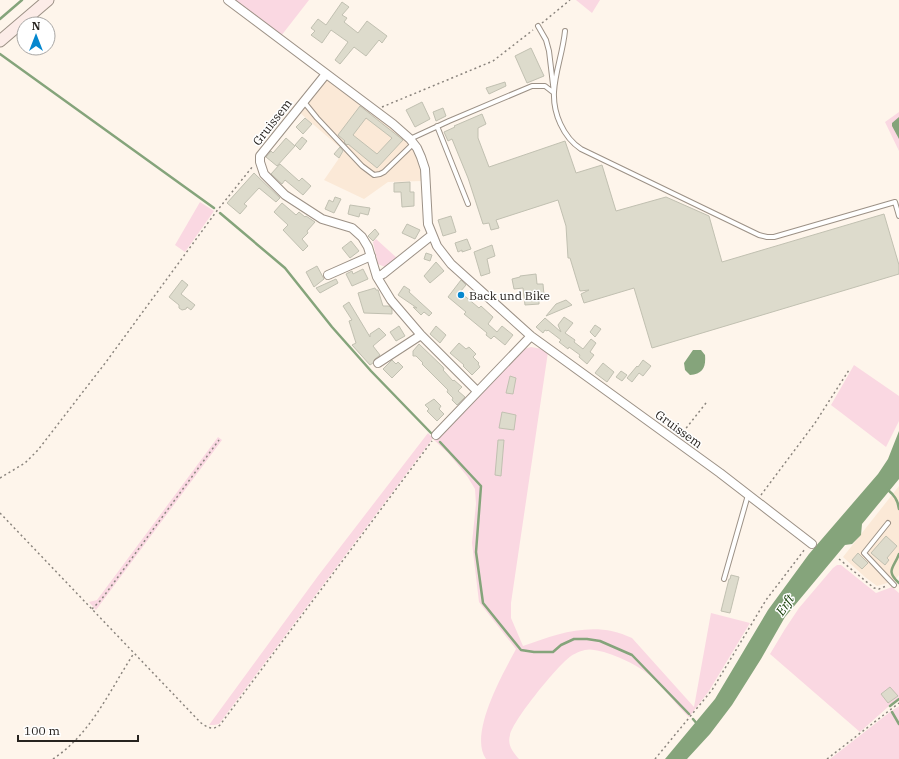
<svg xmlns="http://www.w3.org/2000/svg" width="899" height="759" viewBox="0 0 899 759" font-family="'IBM Plex Serif',serif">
  <rect width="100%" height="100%" fill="#fef5eb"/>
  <path fill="#fbe9d7" d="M328,79L393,127L414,148L422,171V181L388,182L364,199L324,180L344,151L299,112Z
    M899,486V575L894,581L877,586L865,577L843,557Z"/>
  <path fill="#fad8e2" d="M234,0H309L281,36Z
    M576,0H600L592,13Z
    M899,112V151L885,122Z
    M200,202L214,211L185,252L175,245Z
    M376,239L397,258L385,267L378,264L373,242Z
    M531,347L542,349L548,352L511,603V618L523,646C559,633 595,620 632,638L694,707L711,613L750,623L709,691L689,717C675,704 664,687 649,675C637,664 610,652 594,650C587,648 577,652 571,656C558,665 513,720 510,735C507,745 513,752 519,759H486C468,734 504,672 516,649L479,602L472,543L476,504L475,489L467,476L448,453L434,440L524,349Z
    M854,365L899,396V421L886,447L831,405Z
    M428,433L433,438L219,724L214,725H209L318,576Z
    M218,437L222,440L96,610L89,602L97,600Z
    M837,565H841L876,593L892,587L899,593V697L860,732L770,654L785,629L799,608L833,568Z
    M899,706V759H830L890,712Z"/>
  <path fill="#85a47b" d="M899,117V139L892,126V123Z
    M693,350H701L705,355C706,367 703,374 690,375L685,370L684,363Z
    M899,431V479L862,524L861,535L852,544L845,545L785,617L761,659L732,705L710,734L687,759H665L715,699L768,610L809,554L878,474L888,459Z"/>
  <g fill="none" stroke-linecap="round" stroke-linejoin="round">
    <path stroke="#85a47b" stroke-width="2.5" d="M0,19L22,0
      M0,54L214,208
      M220,213L285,268L332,327L371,371L431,433
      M440,442L481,486L476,552L483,603L521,650L534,652H553L561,645L574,639H587L600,641L632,655L689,714
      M887,489C894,495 898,500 899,509
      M899,554C894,568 885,570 899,583
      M890,706L899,699
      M892,712L899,724
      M693,719L698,725"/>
  </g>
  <path fill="#dddbcc" stroke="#c1c0b1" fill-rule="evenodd" d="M342,2L349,7L342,15L347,18L344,22L358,33L367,21L387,36L382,43L379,40L366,56L354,47L340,64L335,60L348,42L331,30L322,43L311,35L315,31L311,28L318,19L326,25Z
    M531,48L544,76L527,83L515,56Z
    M505,82L506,86L489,94L486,88Z
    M422,102L430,119L415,127L406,110Z
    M360,106L403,140L377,168L348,144L347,145L344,142L345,141L338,135ZM366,118L392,138L377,154L353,135Z
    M443,108L446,116L436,121L433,112Z
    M482,114L486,124L478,128V138L489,167L565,141L576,173L602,165L616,211L666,197L709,216L722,262L884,214L899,265V274L652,348L634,288L584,303L581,294L589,290L580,291L570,258H568L566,226L558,200L496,220L499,228L491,230L489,223L483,224L468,178L452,139L448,141L444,132L455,127L454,126Z
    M305,118L312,124L303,134L296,127Z
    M302,137L307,141L300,150L295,145Z
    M286,138L295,146L277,166L266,157L271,151L273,153Z
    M340,147L343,151L339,158L334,154Z
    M280,164L299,181L302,178L311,186L303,195L285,180L282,184L271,174Z
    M254,173L280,198L276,202L259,188L244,204L247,206L240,214L227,203Z
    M410,182V192H414V206L402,207L401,192H394V183Z
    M335,197L341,199L334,213L325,209L329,200L333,202Z
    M282,203L296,215L299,212L305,217L306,216L315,222L307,231L308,233L302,239L308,246L303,251L283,230L288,225L274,212Z
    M350,205L370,208L368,215L360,213L359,217L348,214Z
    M451,216L456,232L443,236L438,220Z
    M407,224L420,230L415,239L402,233Z
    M375,229L379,234L373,241L368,236Z
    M467,239L471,249L462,252V250L458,252L455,243Z
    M351,241L359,251L350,258L342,248Z
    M492,245L495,256L487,259L490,273L481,276L474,252Z
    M426,253L432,255L430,261L424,259Z
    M436,262L444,271L430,283L424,276Z
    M317,266L324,279L314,287L306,272Z
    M363,269L368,279L352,286L346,274L352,271L353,274Z
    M536,274L537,284H543L544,295L539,296V304L525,305L523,288L514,289L512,279L520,277V276Z
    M336,279L338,283L320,293L316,288Z
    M182,280L188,285L181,294L195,305L191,310L187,307L186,309L182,310L179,308V305L169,297Z
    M461,280L466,285L460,292L479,308L481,306L493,317L488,324L497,332L502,326L513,335L505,345L494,336L491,339L486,335L487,333L464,314L466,312L448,297Z
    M404,286L410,290L409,292L432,313L429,316L424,312L421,315L413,307L417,308L398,295Z
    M375,288L376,290H378L383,306H389L392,309V314L364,313L358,293Z
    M566,300L572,305L546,316L556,304Z
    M349,302L370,337V334L379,328L386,335L373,346L380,355L375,359L373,363L370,365L352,345L356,343L349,321L352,320L343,306Z
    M564,317L573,323L565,333L575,340L574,342L583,349L591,339L596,343L590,352L594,355L587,364L579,357L580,355L569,347L568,349L559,342L561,340L548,330L547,331L545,330L543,333L536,327L545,318L561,332L558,325Z
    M595,325L601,329L595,337L590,332Z
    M399,326L405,336L396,341L390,332Z
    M436,326L446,335L440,343L430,334Z
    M459,343L466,349L469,347L476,354L473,357L479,363L478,364L480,367L472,375L463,366L464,365L450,353Z
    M419,344L443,367L444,369L443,370L453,381L454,380L462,387L458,391L465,397L457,405L452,400L453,398L447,392L448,390L422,364L423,363L416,356H413V351Z
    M392,360L396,364L398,362L403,367L392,378L383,369Z
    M643,360L651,366L643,376L639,373L632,382L627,378L637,366L638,367Z
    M603,363L614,372L607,382L595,373Z
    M621,371L627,375L622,381L616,377Z
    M510,376L516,378L513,394L506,393Z
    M434,399L441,406L439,409L444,414L437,421L427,411L429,409L425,405Z
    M502,412L516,415L514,430L499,428Z
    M498,440H504L501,476L495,475Z
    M886,536L897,546L887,558L889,560L885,565L871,553Z
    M858,553L868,563L862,569L852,560Z
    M731,575L739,577L730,613L721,611L729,579H730Z
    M890,687L898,696L888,703L881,694Z"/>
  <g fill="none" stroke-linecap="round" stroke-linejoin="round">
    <defs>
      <path id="service" d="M565,31C563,52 555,72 554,92C553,113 563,137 581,149L759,235L767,237H774L895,202L899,216
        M304,102L317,118L362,166L374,175L380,174L384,172L414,143
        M437,126L468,204
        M410,139L449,121L532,86H545L554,93L549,51L546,40L538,26
        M888,523L864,553L894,585
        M724,579L748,495"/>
      <path id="minor" d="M228,0L393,124L410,139L417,148L421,157L425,169L428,224L437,246L451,264L531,336L720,473L812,544
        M326,74L260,156V162L264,174L285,195L322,219L352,228L362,237L368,247L377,277L391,300L421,335L477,391
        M328,275L371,256
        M377,277L383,274L432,235
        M378,363L421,335
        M436,435L531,336"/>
      <path id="secondary" d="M0,41L48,0"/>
    </defs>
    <use href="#service" stroke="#9c9186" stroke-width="6"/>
    <use href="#minor" stroke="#9c9186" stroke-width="10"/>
    <use href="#secondary" stroke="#9c9186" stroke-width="13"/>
    <path stroke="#8a847d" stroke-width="1.5" stroke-dasharray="2 3" stroke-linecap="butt" d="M542,23L570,0
      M382,107L493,61L533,30
      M680,436L706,403
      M0,478L25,463L38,450L106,362L216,212L253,166
      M761,495L815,423L849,370
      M0,513L200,722C206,727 213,731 220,725L432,441
      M839,559L874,588L879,589L886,586
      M92,609L101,600L219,440
      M53,759C91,734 110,690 134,653
      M655,759L712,690L766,600L805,549
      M827,759L899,703"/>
    <use href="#service" stroke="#fff" stroke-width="4"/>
    <use href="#minor" stroke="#fff" stroke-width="8"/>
    <use href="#secondary" stroke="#fcece8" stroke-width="11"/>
  </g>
  <circle fill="#0587ce" stroke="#fff" stroke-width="1.5" cx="461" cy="295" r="4"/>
  <g text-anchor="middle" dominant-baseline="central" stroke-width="3" stroke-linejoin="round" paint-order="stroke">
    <g font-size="12" fill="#27231f" stroke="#fff">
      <text transform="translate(272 122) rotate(-52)">Gruissem</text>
      <text transform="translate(679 429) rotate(36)">Gruissem</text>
    </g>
    <g font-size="12" fill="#27231f" stroke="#fff" text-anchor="start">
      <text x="469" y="295">Back und Bike</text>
    </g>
    <g font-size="13" font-style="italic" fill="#103a00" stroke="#fff">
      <text transform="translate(785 605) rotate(-56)">Erft</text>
    </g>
  </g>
  <g transform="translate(36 36)"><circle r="19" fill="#ffffff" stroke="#a9a7a5"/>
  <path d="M0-3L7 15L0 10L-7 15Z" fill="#0587ce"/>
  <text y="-6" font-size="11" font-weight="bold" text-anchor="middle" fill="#27231f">N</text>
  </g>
  <path d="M18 735v6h120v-6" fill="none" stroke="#27231f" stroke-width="2"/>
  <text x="24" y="735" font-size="12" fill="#27231f" stroke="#ffffff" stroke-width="3" paint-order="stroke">100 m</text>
</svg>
